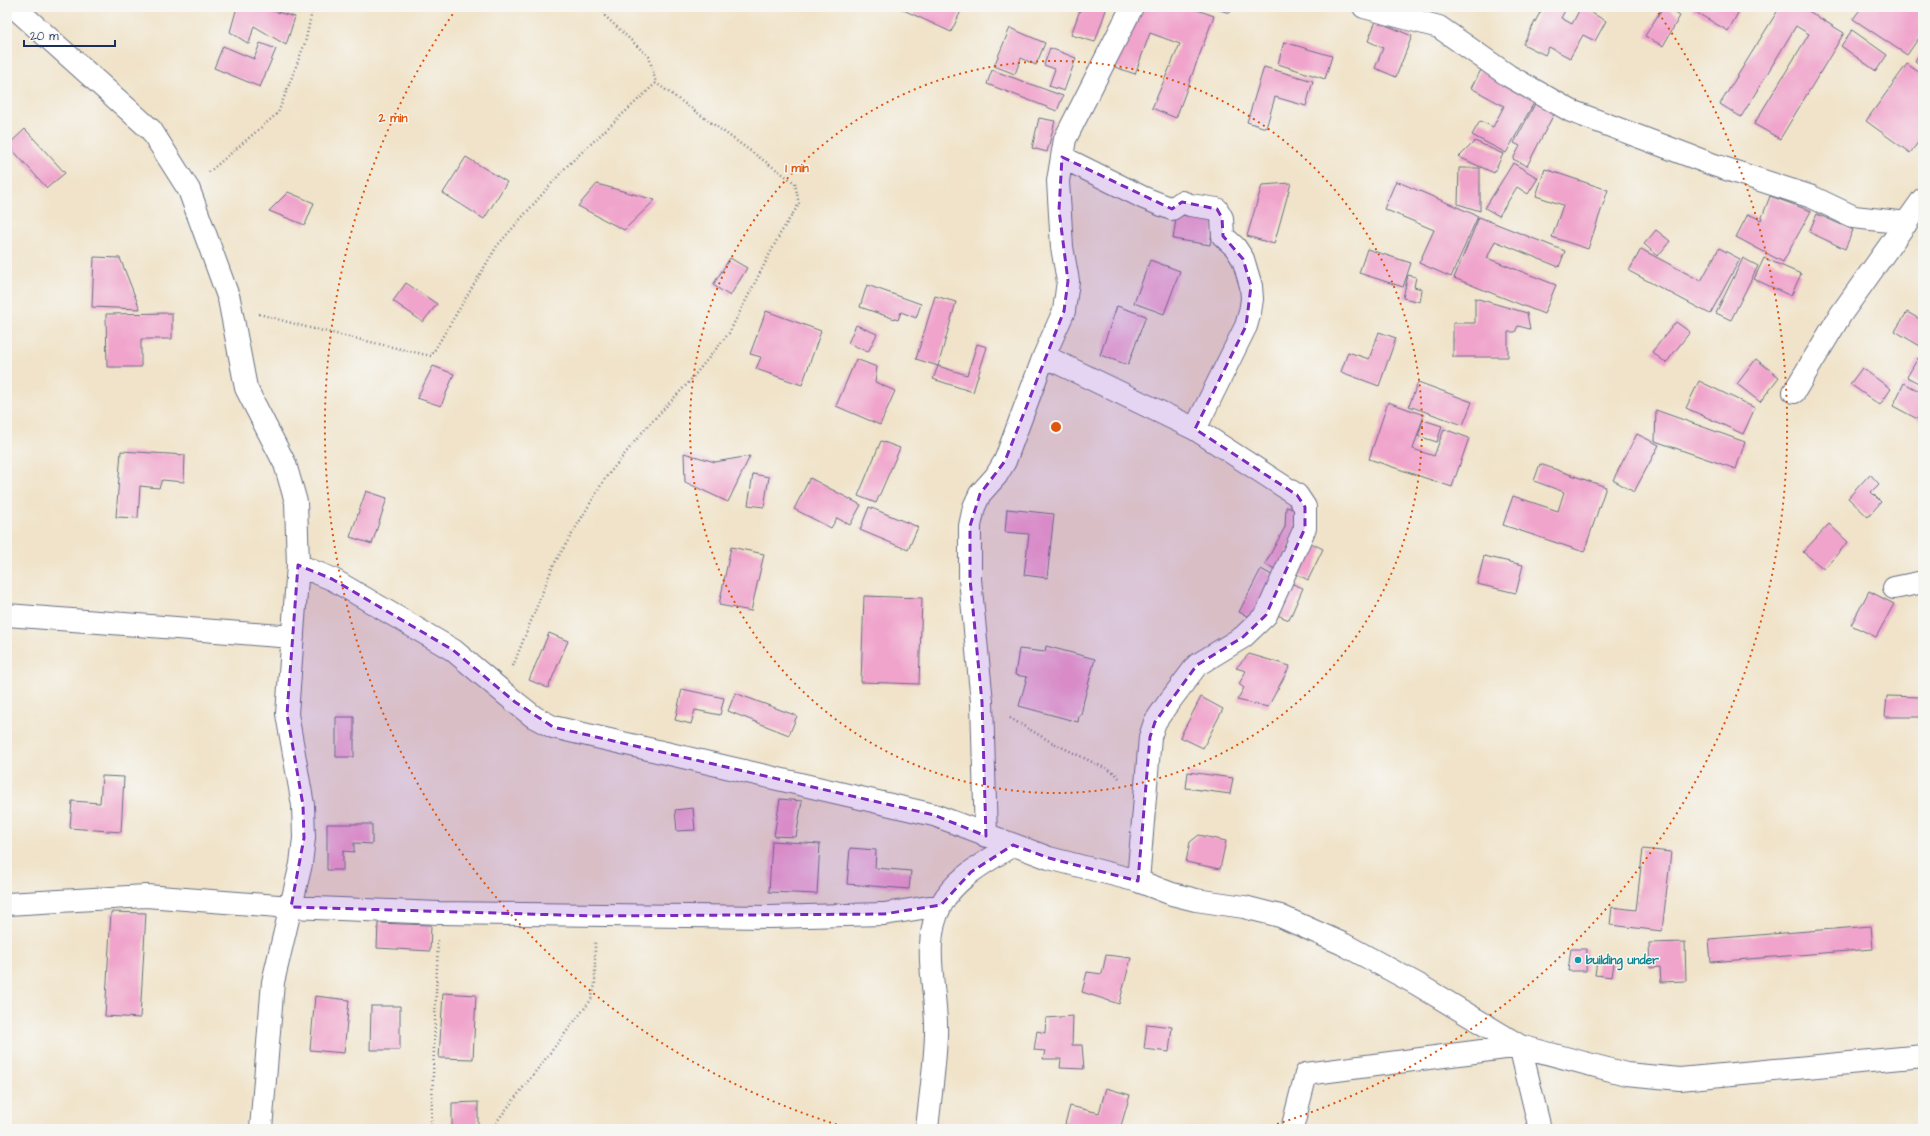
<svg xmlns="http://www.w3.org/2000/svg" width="1930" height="1136" viewBox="0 0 1930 1136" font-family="'Architects Daughter',sans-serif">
  <rect width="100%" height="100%" fill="#f6f6f2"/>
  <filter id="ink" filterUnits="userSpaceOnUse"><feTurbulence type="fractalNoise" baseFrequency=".025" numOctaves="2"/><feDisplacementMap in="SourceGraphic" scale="8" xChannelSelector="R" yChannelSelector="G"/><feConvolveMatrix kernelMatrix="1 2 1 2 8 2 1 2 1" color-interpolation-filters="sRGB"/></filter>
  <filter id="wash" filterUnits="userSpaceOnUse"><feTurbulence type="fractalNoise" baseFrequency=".012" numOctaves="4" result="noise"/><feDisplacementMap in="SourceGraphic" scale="16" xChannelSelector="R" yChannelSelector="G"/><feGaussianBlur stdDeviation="0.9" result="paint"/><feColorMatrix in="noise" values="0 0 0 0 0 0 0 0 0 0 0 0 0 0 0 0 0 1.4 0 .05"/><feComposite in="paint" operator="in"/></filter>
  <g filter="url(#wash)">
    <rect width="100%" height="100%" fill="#f0e3c9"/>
    <g id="blocks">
      <path fill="#f0a3cb" d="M237,7H259L295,17L286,45L254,26L249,44L230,32Z
        M897,7H952L961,11L951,32Z
        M1081,7H1107L1095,42L1071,35Z
        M1134,7H1189L1214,16L1176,118L1152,108L1180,44L1150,33L1135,74L1112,66Z
        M1209,7H1232L1230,13Z
        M1543,7H1567L1561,18L1572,24L1581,7L1606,21L1595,41L1583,35L1570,58L1549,47L1545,55L1523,44Z
        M1663,7H1666L1680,16L1663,46L1645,36Z
        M1693,7H1732L1739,11L1728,31L1692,10Z
        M1780,7H1802L1844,33L1780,139L1754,124L1809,34L1796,26L1741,117L1720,104Z
        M1862,7H1923V32L1907,55L1853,19Z
        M1376,21L1412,36L1396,77L1375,68L1383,48L1368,41Z
        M1010,28L1045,43L1036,65L1021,58L1015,74L994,66Z
        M1852,30L1887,55L1876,71L1841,46Z
        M1284,42L1332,56L1325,79L1278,64Z
        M260,43L276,49L260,87L214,68L223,46L254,59Z
        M1050,48L1076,58L1064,91L1049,86L1055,69L1044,65Z
        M1923,49V66L1915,61Z
        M1907,64L1923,75V136L1910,153L1866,121Z
        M1264,67L1313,81L1306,106L1275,97L1266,128L1247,122Z
        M992,70L1063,96L1057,111L987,84Z
        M1481,70L1536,99L1506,153L1472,135L1480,121L1493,127L1504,106L1471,88Z
        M1537,100L1556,110L1527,166L1513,159L1520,146L1514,143Z
        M1039,118L1055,121L1047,152L1032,148Z
        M25,129L65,173L47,188L8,145Z
        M1475,141L1503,154L1494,173L1459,157Z
        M466,157L507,182L484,219L443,193Z
        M1513,163L1538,178L1528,194L1517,187L1499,216L1485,208Z
        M1459,168H1480V211L1458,204Z
        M1545,169L1608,190L1588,249L1552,237L1563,205L1536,196Z
        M1396,181L1478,216L1451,277L1419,263L1434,230L1384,209Z
        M1291,183L1274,244L1247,236L1262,185Z
        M597,184L655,200L624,230L578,206Z
        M288,192L314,203L305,225L269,211Z
        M1770,196L1811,211L1783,262L1736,237L1748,214L1761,220Z
        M1178,206L1215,213L1210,245L1173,239Z
        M1817,214L1853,230L1845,249L1809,232Z
        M1479,217L1565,251L1559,267L1495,241L1487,258L1556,285L1544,314L1454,278Z
        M1656,230L1670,241L1658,256L1644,244Z
        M1719,248L1740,259L1710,314L1629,271L1641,249L1701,281Z
        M1367,249L1411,263L1403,287L1359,273Z
        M94,257L120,258L140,309L92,307Z
        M730,258L747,268L730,296L713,285Z
        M1743,258L1758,266L1731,320L1716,313Z
        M1764,258L1801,274L1791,296L1754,279Z
        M1150,260L1180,271L1164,314L1134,303Z
        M1408,275L1416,277L1414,287L1422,289L1420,302L1403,298Z
        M406,283L437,304L423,322L393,301Z
        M867,285L921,304L916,318L901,312L898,320L860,307Z
        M935,296L956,302L938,366L967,375L977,344L987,347L973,392L933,379L938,366L916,359Z
        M1475,298L1527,313L1530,329L1518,326L1515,332H1508V357H1453V323H1475Z
        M1117,306L1146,316L1128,365L1100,355Z
        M766,311L821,331L802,385L756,369L761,357L750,354Z
        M1907,312L1923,321V340L1920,346L1895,331Z
        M172,313V339H141V367H107L106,314Z
        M1676,322L1690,332L1666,363L1652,352Z
        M856,325L877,334L868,352L848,343Z
        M1379,332L1396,338L1379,386L1341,372L1348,352L1369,359Z
        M1918,358L1923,360L1922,385L1907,377Z
        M856,359L877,367L875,382L895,391L880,425L836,406Z
        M1756,359L1779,377L1760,402L1737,384Z
        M433,366L454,374L441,406L417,398Z
        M1862,368L1891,389L1880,405L1850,384Z
        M1699,381L1755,408L1743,434L1686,408Z
        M1418,382L1472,402L1463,425L1409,406Z
        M1904,383L1923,393V422L1893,406Z
        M1388,402L1424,415L1413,449L1434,456L1444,429L1469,438L1452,487L1369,459Z
        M1656,410L1745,442L1736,469L1655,441Z
        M1423,420L1442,426L1437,442L1418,436Z
        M1637,434L1659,445L1634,492L1613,480Z
        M881,441L900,448L876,503L858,496Z
        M121,451L185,455L184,482L162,480L159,488L140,486L138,518L116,517Z
        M684,453L715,462L750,456L728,502L685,482Z
        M1540,464L1606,487L1584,552L1503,525L1513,496L1558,511L1564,492L1534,481Z
        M753,474L769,477L764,507L748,505Z
        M1870,474L1879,484L1871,492L1881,502L1868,517L1848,498Z
        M810,478L861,505L850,525L837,518L831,528L794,509Z
        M366,491L387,498L372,544L350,537Z
        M869,507L918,527L908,550L860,530Z
        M1286,507L1301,511L1279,571L1265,564L1285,527Z
        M1007,509L1054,514L1047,578L1024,575L1029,534L1005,532Z
        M1829,524L1848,542L1824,569L1803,552Z
        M1307,541L1323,549L1308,580L1291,571Z
        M731,547L764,554L751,611L719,605Z
        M1484,556L1523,565L1516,593L1477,584Z
        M1261,569L1277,578L1255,620L1239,612Z
        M1283,580L1303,588L1289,620L1270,612Z
        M1869,591L1894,604L1876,637L1851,625Z
        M864,596L922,598L919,684L861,682Z
        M549,633L568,641L548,688L529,680Z
        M1046,646L1095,659L1084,700L1081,715H1079L1078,722L1019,706L1027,677L1015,675L1019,649L1045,652Z
        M1249,654L1290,666L1268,707L1237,700L1244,688L1239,684L1246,671L1236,668Z
        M682,689L724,698L720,715L695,710L691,724L675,720Z
        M735,693L797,716L789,735L728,711Z
        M1887,696L1921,697L1922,717H1885Z
        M1201,697L1223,709L1203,748L1180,737Z
        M336,717H354V757H336Z
        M1188,772L1233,778L1230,794L1186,788Z
        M102,776L124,777L121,832L70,828L72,801L100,803Z
        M780,799L802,801L796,837L774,836Z
        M693,808L695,830L677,831L675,810Z
        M327,824H372V844L354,843V852L343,851V870H327Z
        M1199,835L1226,841L1220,869L1186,862L1190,842Z
        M772,841L820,844L817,894L769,892Z
        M850,848L876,850L875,868L911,871L909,889L847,884Z
        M1643,849L1671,852L1662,931L1610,925L1612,907L1636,910Z
        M111,912L146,913L140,1018L105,1016Z
        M378,923L431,925L430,951L377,948Z
        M1871,926L1873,949L1711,962L1709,939Z
        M1685,942L1686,981L1661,982L1660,967L1650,968L1649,943Z
        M1571,949H1587L1586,971H1568Z
        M1106,955L1131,958L1119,1004L1082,992L1087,972L1102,974Z
        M1597,961L1614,963L1612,977L1595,975Z
        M443,993L476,995L473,1059L439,1058Z
        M315,996L349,1000L344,1053L310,1050Z
        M371,1006H400V1050H370Z
        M1073,1016L1072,1045H1082L1084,1069L1060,1068L1061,1059H1043L1045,1051L1034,1050L1037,1031L1045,1033L1046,1018Z
        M1147,1024L1172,1027L1169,1052L1144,1049Z
        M1106,1088L1130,1095L1120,1129H1081L1065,1124L1070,1106L1099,1113Z
        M478,1102V1127H452V1103Z"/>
    </g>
  </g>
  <g filter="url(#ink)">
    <use href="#blocks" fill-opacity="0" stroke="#666e83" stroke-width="1"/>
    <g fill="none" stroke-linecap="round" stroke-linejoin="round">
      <defs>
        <path id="minor" d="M14,7L151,130L189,190L229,299L246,388L285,464L296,502L298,565L287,714L303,805L304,838L301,864L273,982L261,1129
          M1364,7L1439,27L1509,76L1571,111L1714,165L1812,197L1854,217L1907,223
          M1062,157L1144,198L1172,209L1182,202L1190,205L1217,209L1222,218L1223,236L1235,247L1243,259L1251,286L1252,299L1250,312L1246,326L1195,429
          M1044,356L1195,429L1297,495L1305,507V528L1266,615L1243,637L1197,665L1166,706L1155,722L1150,737L1138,881
          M1794,392L1841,314L1923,199
          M298,565L332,579L453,650L515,702L534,717L553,727L934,815L1049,858L1138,881L1172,894L1196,900L1244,907L1280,916L1343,944L1417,984L1520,1046L1626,1074L1680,1079L1923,1056
          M1894,588L1923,582
          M7,615L293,637
          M986,836L982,702L970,579V526L974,507L980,494L996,476L1005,461L1044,356L1064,311L1068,281L1062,247L1058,181L1065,139L1132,7
          M7,904L146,896L291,907L439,913L769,917L884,914L941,905
          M927,1129C930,1098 935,1066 936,1035C938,993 920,944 941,905C955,877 988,861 1013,845
          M1292,1129L1306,1074L1520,1046L1540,1129"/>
      </defs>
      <use href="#minor" stroke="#666e83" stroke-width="24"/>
      <path stroke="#666e83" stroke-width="2.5" stroke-dasharray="1 3" stroke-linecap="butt" d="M209,172L278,113L305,43L313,7
        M259,314L306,327L431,356L497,246L566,167L656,83L649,57L605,16L604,7
        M513,666L553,566L604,480L644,430L689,382L729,333L780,234L799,204L795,183L656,83
        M1010,718L1051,742L1115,773L1119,778
        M431,1129L438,940
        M491,1129L591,1000L595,985V942"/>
      <use href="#minor" stroke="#fff" stroke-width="22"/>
    </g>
  </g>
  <path fill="#7b2cbf" fill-opacity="0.2" stroke="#7b2cbf" stroke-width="3" stroke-dasharray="8 5" stroke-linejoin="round" d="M1062,157L1172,209L1182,202L1217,209L1222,218L1223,236L1243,259L1251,286L1246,326L1195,429L1297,495L1305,507V528L1266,615L1243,637L1197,665L1155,722L1150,737L1138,881L1049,858L1013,845L971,872L941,905L884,914L595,916L291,907L304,838L303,805L287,714L298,565L332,579L453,650L515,702L553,727L934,815L986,836L982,702L970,579V526L980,494L1005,461L1064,311L1068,281L1059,210Z"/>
  <g fill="none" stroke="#de5710" stroke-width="2" stroke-dasharray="2 4">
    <circle cx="1056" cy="427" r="366"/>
    <path d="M848 1128A731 731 0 0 1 457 8M1655 8A731 731 0 0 1 1264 1128"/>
  </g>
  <circle fill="#0f9aa8" stroke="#f6f6f2" stroke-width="1.5" cx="1578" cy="960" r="4"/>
  <g text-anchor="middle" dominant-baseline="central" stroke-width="3" stroke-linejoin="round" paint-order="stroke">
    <g font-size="12" font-weight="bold" fill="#0d838f" stroke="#f6f6f2" text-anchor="start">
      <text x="1586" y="960">building under</text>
    </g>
  </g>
  <circle cx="1056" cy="427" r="6" fill="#de5710" stroke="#f6f6f2" stroke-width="2"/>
  <g font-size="12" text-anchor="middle" font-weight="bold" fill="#de5710" stroke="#f6f6f2" stroke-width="3" stroke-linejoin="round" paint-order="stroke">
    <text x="393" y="122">2 min</text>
    <text x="797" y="172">1 min</text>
  </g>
  <rect width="1930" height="1136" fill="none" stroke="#f6f6f2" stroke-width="24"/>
  <path d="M24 40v6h91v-6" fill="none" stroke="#1b2f5e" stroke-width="2"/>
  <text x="30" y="40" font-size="12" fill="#1b2f5e" stroke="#f6f6f2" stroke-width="3" paint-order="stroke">20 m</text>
</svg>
